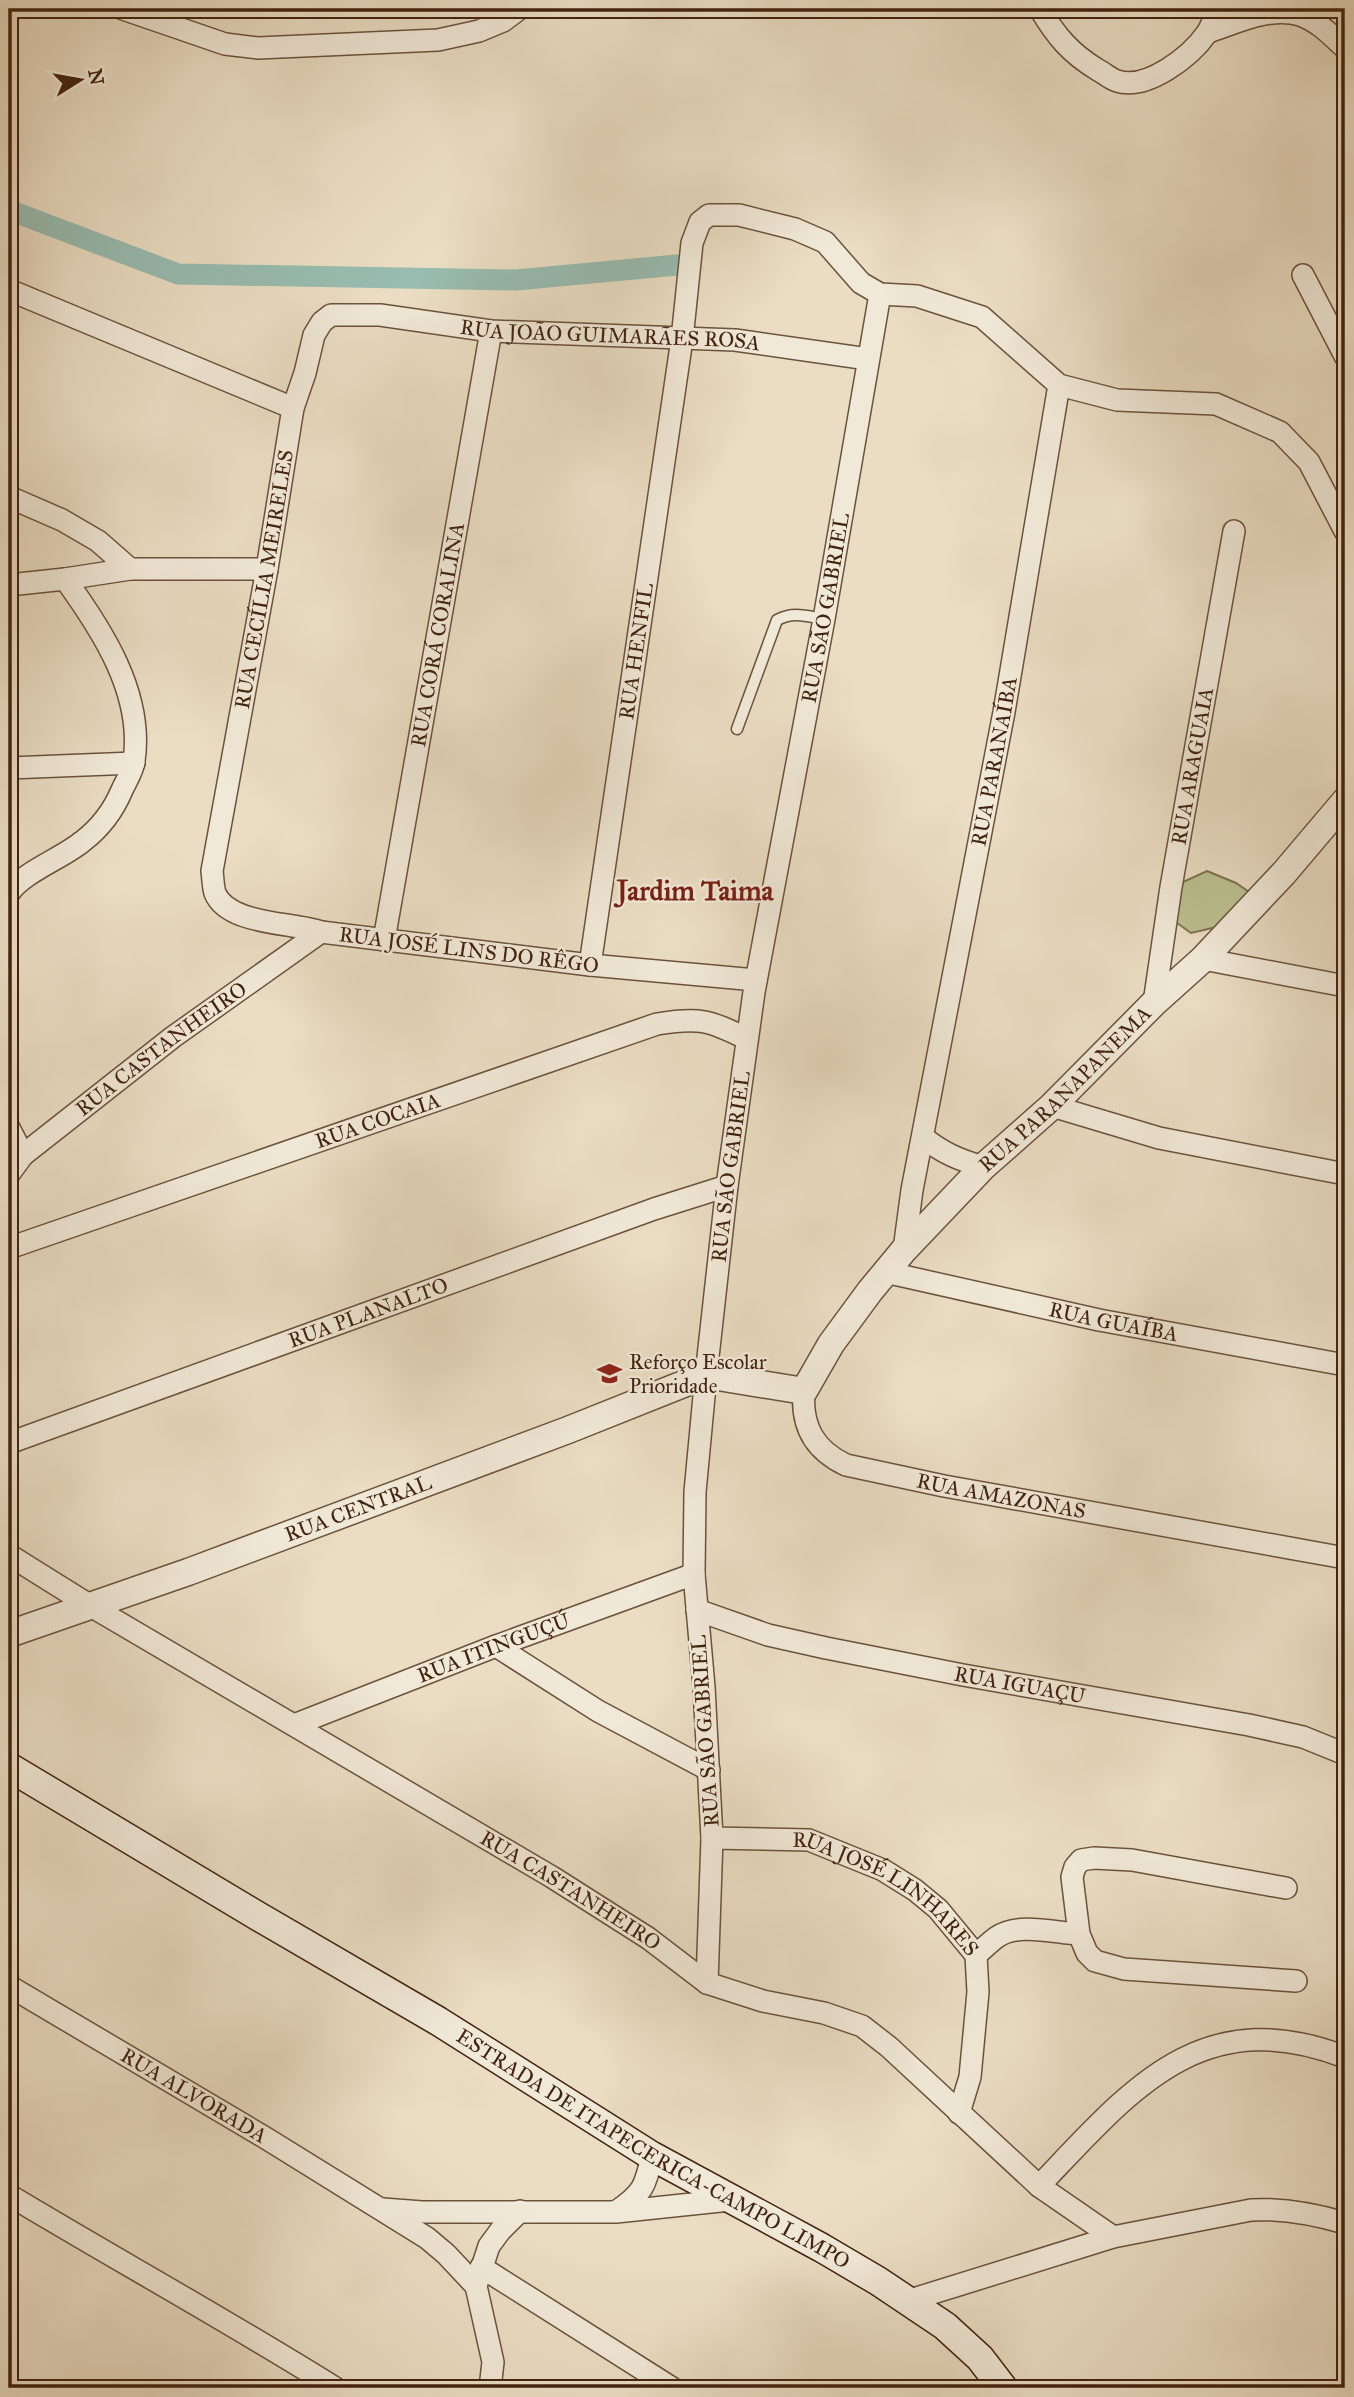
<svg xmlns="http://www.w3.org/2000/svg" width="1354" height="2397" viewBox="0 0 1354 2397" font-family="'IM FELL Great Primer',serif">
  <rect width="100%" height="100%" fill="#eaddc3"/>
  <filter id="stains"><feTurbulence type="fractalNoise" baseFrequency=".00286" numOctaves="4"/><feColorMatrix values="0 0 0 0 .2 0 0 0 0 .09 0 0 0 0 .02 0 0 0 .5 -.17"/></filter>
  <radialGradient id="worn" r=".72"><stop offset=".6" stop-color="#630" stop-opacity="0"/><stop offset="1" stop-color="#630" stop-opacity=".3"/></radialGradient>
  <path fill="#bbc090" stroke="#7e7250" stroke-width="2" d="M1207,871L1236,883L1255,896L1221,926L1191,933L1170,918L1183,882Z"/>
  <g fill="none" stroke-linecap="round" stroke-linejoin="round">
    <path stroke="#98bcb0" stroke-width="21" d="M9,210L178,274L516,280L677,265"/>
    <defs>
      <path id="service" d="M737,729L777,620C793,611 807,616 824,619"/>
      <g id="minor">
        <path d="M123,9L225,44L258,48L438,40L479,31L503,21L519,9"/>
        <path d="M1040,9C1056,36 1070,53 1098,70C1104,73 1110,79 1117,81C1147,91 1191,56 1207,33C1212,26 1214,17 1218,9"/>
        <path d="M1208,32C1236,23 1270,6 1300,15C1318,21 1332,36 1345,48"/>
        <path d="M1303,275L1345,356"/>
        <path d="M9,290L293,408"/>
        <path d="M9,497L62,520L98,541L130,569H267"/>
        <path d="M9,585L65,579L130,569"/>
        <path d="M9,768L134,763"/>
        <path d="M9,893C23,872 63,858 83,841C100,828 114,809 122,790C126,781 133,771 134,761C144,694 102,630 65,579"/>
        <path id="s1" d="M384,940L491,331"/>
        <path d="M1203,959L1345,986"/>
        <path id="s2" d="M590,965L682,339L692,243L700,222L709,215H739L795,229L825,242L861,283L880,294L917,296L982,317L1059,385L1117,400L1216,404L1280,432L1309,462L1345,531"/>
        <path id="s3" d="M756,980L590,965L321,932C292,922 228,925 215,893C213,887 213,878 212,871L267,569L293,408L305,373L314,335L322,322L331,315H380L491,331L735,340L868,359"/>
        <path id="s4" d="M1154,1003L1171,887L1234,531"/>
        <path d="M1052,1106L1159,1138L1345,1174"/>
        <path d="M9,1128L23,1155"/>
        <path d="M923,1137C942,1153 960,1160 983,1167"/>
        <path id="s5" d="M9,1174L23,1155L173,1037L321,932"/>
        <path id="s6" d="M9,1248L657,1024C699,1017 709,1020 747,1039"/>
        <path id="s7" d="M904,1250L912,1190L1004,712L1059,385"/>
        <path id="s8" d="M885,1272L1099,1320L1345,1365"/>
        <path id="s9" d="M804,1391C801,1426 814,1450 846,1465L944,1486L1345,1558"/>
        <path id="s10" d="M9,1443L654,1209L727,1186"/>
        <path id="s11" d="M9,1555L89,1605L552,1877L648,1938L707,1983L763,2001L824,2013L862,2026L889,2047L1039,2186L1113,2237"/>
        <path id="s12" d="M697,1610L768,1635L826,1648L963,1675L1249,1725L1303,1737L1345,1754"/>
        <path d="M496,1646L598,1711L709,1770"/>
        <path id="s13" d="M294,1725L496,1646L694,1574"/>
        <path id="s14" d="M712,1838L809,1840L883,1870L915,1890L938,1909L976,1955L978,1992L970,2077L959,2113"/>
        <path d="M1286,1888L1132,1860L1094,1858L1081,1860L1075,1867L1072,1877L1079,1934L1087,1953L1095,1961L1124,1969L1296,1981"/>
        <path d="M976,1955C983,1949 990,1942 997,1937C1019,1922 1055,1933 1079,1934"/>
        <path id="s15" d="M707,1983L712,1838L704,1687L694,1574L695,1492L706,1375L727,1186L754,992L824,619L880,294"/>
        <path id="s16" d="M9,1986L264,2137L427,2238L446,2254L476,2286"/>
        <path d="M1039,2186C1130,2091 1200,2001 1345,2057"/>
        <path d="M9,2195C117,2260 228,2321 335,2388"/>
        <path d="M383,2209L422,2212H616L730,2200"/>
        <path d="M617,2211C643,2193 645,2187 652,2156"/>
        <path d="M481,2267L672,2388"/>
        <path d="M907,2301L1113,2237L1251,2210C1283,2208 1314,2214 1345,2223"/>
        <path d="M490,2388L493,2362L476,2286L489,2246L500,2231L520,2211"/>
      </g>
      <g id="tertiary">
        <path id="s17" d="M9,1634L188,1572L568,1430L706,1375L804,1391L831,1344L870,1291L904,1250L983,1167L1052,1106L1154,1003L1203,959L1284,873L1345,801"/>
      </g>
      <g id="secondary">
        <path id="s18" d="M9,1767L256,1915L438,2021L652,2156L822,2248L878,2281L945,2326L980,2358L1003,2388"/>
      </g>
    </defs>
    <use href="#service" stroke="#6c523c" stroke-width="13"/>
    <use href="#minor" stroke="#6c523c" stroke-width="24"/>
    <use href="#tertiary" stroke="#6c523c" stroke-width="29"/>
    <use href="#secondary" stroke="#42230f" stroke-width="31"/>
    <use href="#service" stroke="#f1e9d8" stroke-width="10"/>
    <use href="#minor" stroke="#f1e9d8" stroke-width="21"/>
    <use href="#tertiary" stroke="#f1e9d8" stroke-width="26"/>
    <use href="#secondary" stroke="#f1e9d8" stroke-width="28"/>
  </g>
  <defs>
    <symbol id="school-bare" viewBox="-9 -9 18 18"><path d="M0-5L7-2L0 1L-7-2ZM-4 1L0 2.5L4 1V4Q0 6-4 4Z" fill="#8f2418" stroke="#f1e9d8" stroke-width="2.5" paint-order="stroke"/></symbol>
  </defs>
  <g fill-rule="evenodd">
    <use href="#school-bare" x="592" y="1356" width="35" height="35"/>
  </g>
  <g text-anchor="middle" dominant-baseline="central" stroke-width="5" stroke-linejoin="round" paint-order="stroke">
    <g font-size="21" fill="#42230f" stroke="#f1e9d8">
      <text stroke="none"><textPath href="#s3" startOffset="1430">RUA JOÃO GUIMARÃES ROSA</textPath></text>
      <text stroke="none"><textPath href="#s3" startOffset="873">RUA CECÍLIA MEIRELES</textPath></text>
      <text stroke="none"><textPath href="#s15" startOffset="1386">RUA SÃO GABRIEL</textPath></text>
      <text stroke="none"><textPath href="#s1" startOffset="310">RUA CORÁ CORALINA</textPath></text>
      <text stroke="none"><textPath href="#s2" startOffset="317">RUA HENFIL</textPath></text>
      <text stroke="none"><textPath href="#s7" startOffset="497">RUA PARANAÍBA</textPath></text>
      <text stroke="none"><textPath href="#s4" startOffset="240">RUA ARAGUAIA</textPath></text>
      <text transform="translate(469 950) rotate(7)">RUA JOSÉ LINS DO RÊGO</text>
      <text stroke="none"><textPath href="#s5" startOffset="198">RUA CASTANHEIRO</textPath></text>
      <text stroke="none"><textPath href="#s17" startOffset="1244">RUA PARANAPANEMA</textPath></text>
      <text stroke="none"><textPath href="#s6" startOffset="390">RUA COCAIA</textPath></text>
      <text stroke="none"><textPath href="#s15" startOffset="819">RUA SÃO GABRIEL</textPath></text>
      <text stroke="none"><textPath href="#s10" startOffset="382">RUA PLANALTO</textPath></text>
      <text stroke="none"><textPath href="#s8" startOffset="234">RUA GUAÍBA</textPath></text>
      <text stroke="none"><textPath href="#s9" startOffset="250">RUA AMAZONAS</textPath></text>
      <text stroke="none"><textPath href="#s17" startOffset="371">RUA CENTRAL</textPath></text>
      <text stroke="none"><textPath href="#s13" startOffset="214">RUA ITINGUÇÚ</textPath></text>
      <text stroke="none"><textPath href="#s12" startOffset="332">RUA IGUAÇU</textPath></text>
      <text transform="translate(705 1731) rotate(-94)">RUA SÃO GABRIEL</text>
      <text stroke="none"><textPath href="#s11" startOffset="654">RUA CASTANHEIRO</textPath></text>
      <text stroke="none"><textPath href="#s14" startOffset="191">RUA JOSÉ LINHARES</textPath></text>
      <text stroke="none"><textPath href="#s16" startOffset="215">RUA ALVORADA</textPath></text>
      <text stroke="none"><textPath href="#s18" startOffset="749">ESTRADA DE ITAPECERICA-CAMPO LIMPO</textPath></text>
    </g>
    <g font-size="21" fill="#42230f" stroke="#f1e9d8" text-anchor="start">
      <text x="629" y="1362">Reforço Escolar<tspan x="629" dy="24">Prioridade</tspan></text>
    </g>
    <g font-size="28" font-weight="bold" fill="#7a1f14" stroke="#f1e9d8">
      <text x="695" y="890">Jardim Taima</text>
    </g>
  </g>
  <rect width="1354" height="2397" fill="none" stroke="#eaddc3" stroke-width="35"/>
  <rect x="10" y="10" width="1333" height="2376" fill="none" stroke="#42230f" stroke-width="3.5"/>
  <rect x="18" y="18" width="1319" height="2362" fill="none" stroke="#42230f" stroke-width="2"/>
  <g transform="translate(80 80) rotate(79)" stroke="#f1e9d8" stroke-width="5" paint-order="stroke">
  <path d="M0-5L12 26L0 18L-12 26Z" fill="#42230f"/>
  <text y="-10" font-size="19" font-weight="bold" text-anchor="middle" fill="#42230f">N</text>
  </g>
  <rect width="100%" height="100%" filter="url(#stains)"/>
  <rect width="100%" height="100%" fill="url(#worn)"/>
</svg>
